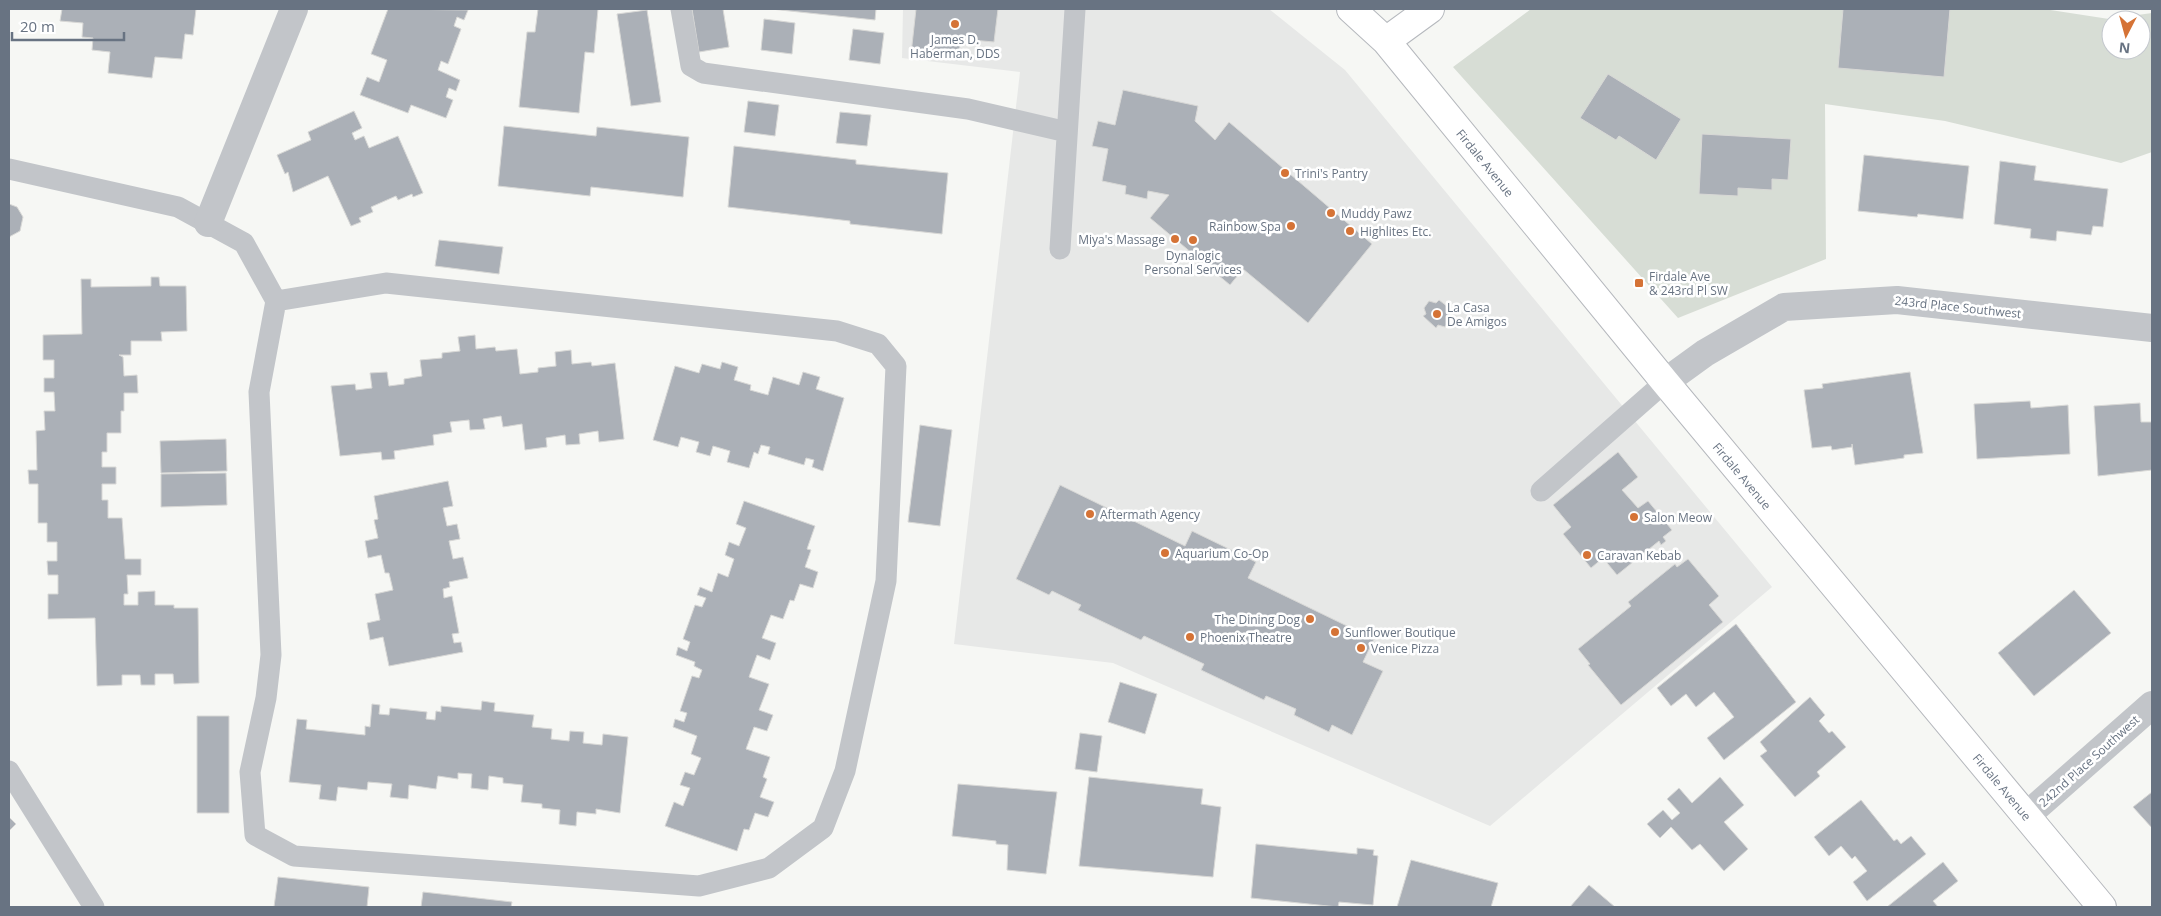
<svg xmlns="http://www.w3.org/2000/svg" width="2161" height="916" viewBox="0 0 2161 916" font-family="'Open Sans',sans-serif">
  <rect width="100%" height="100%" fill="#f6f7f4"/>
  <path fill="#e7e8e7" d="M903,9H1269L1345,70L1772,587L1490,826L1113,663L954,644L1020,72L902,58Z"/>
  <path fill="#d7ddd5" fill-rule="evenodd" d="M1531,9H2044L2109,19L2152,13V152L2121,163L1945,121L1825,104L1826,259L1678,318L1453,67ZM2111,20H2141V50H2111Z"/>
  <path fill="#abb0b7" stroke="#d8d8d6" d="M62,9H196L193,35L185,34L182,59L155,57L152,78L108,73L110,52L92,50L93,38L82,37L83,23L60,21Z
    M388,9L468,10L464,20L457,17L454,26L461,29L448,64L441,61L438,70L460,80L456,91L449,88L446,97L453,100L446,118L411,105L408,113L360,95L367,77L379,82L387,60L371,54Z
    M538,9H598L594,53L585,52L579,113L519,107L527,32H535Z
    M692,9H723L729,47L699,52Z
    M771,9H876L875,20Z
    M916,9H998L994,42L961,39L958,60L911,54Z
    M1843,9H1950L1944,77L1838,68Z
    M647,10L661,102L631,106L617,14Z
    M764,19L795,23L792,54L761,50Z
    M853,29L884,33L880,64L849,60Z
    M1608,74L1681,119L1656,160L1619,136L1616,140L1580,118Z
    M1123,90L1198,106L1195,121L1215,140L1229,122L1372,244L1308,323L1243,269L1230,285L1150,218L1169,195L1148,191L1147,199L1125,194L1126,186L1102,181L1108,149L1092,146L1098,121L1115,125Z
    M748,101L779,105L775,136L744,132Z
    M354,111L362,128L352,133L355,140L364,136L369,148L398,136L423,193L413,197L412,194L398,200L396,196L371,207L373,212L359,218L361,222L351,226L328,176L293,192L288,172L285,174L277,155L311,140L308,132Z
    M840,112L871,115L867,146L836,143Z
    M504,126L596,136L597,127L689,137L683,197L591,187L590,196L498,186Z
    M1702,134L1791,139L1788,180L1772,179V190L1738,188V196L1699,194Z
    M734,146L856,160V164L948,173L942,234L850,224V221L728,207Z
    M1864,155L1969,166L1963,219L1918,214L1917,217L1858,211Z
    M2000,161L2036,166L2034,180L2108,189L2103,227L2093,226L2091,235L2057,231L2056,241L2030,238L2031,229L1994,224Z
    M9,204L17,207L23,217L20,231L9,237Z
    M439,240L503,247L499,274L435,266Z
    M151,277H159L160,286H186L187,331L161,332L162,341H131V355H119L123,357L124,376L137,375L138,393H124V411H121V433H107V452H102V467H116V484H102V500H108V518H122L125,559H141V575H127L128,594H124V605H138V592L155,591V605H174V608H198L199,683L174,684L173,674H155V685H141L140,675H122V685L97,686L95,618L48,619V594H58V575H48L47,561H57V542H47V523H38V484H29L28,470H37L36,431L45,430L44,411H55L54,392H44V378H54V360H43V335L82,334L81,279H91V287L151,286Z
    M1439,300L1452,310L1449,313L1451,319L1445,327L1438,325L1436,328L1423,316L1426,314L1424,308L1429,301L1436,303Z
    M475,335L476,349L495,347L496,351L517,349L520,374L538,372V368L556,366L555,352L571,350L572,364L591,362L592,366L615,363L624,439L599,442L598,431L579,434L580,444L566,445L565,435L546,438L547,447L525,450L522,424L503,427L501,416L483,419L485,429L470,430L469,420L450,422L452,432L433,435L434,445L394,451L395,459L382,460L381,452L340,456L331,386L355,384L356,390L372,388L370,373L387,372L389,386L404,384V379L422,376L420,360L442,358V353L460,351L458,337Z
    M722,362L738,367L734,380L751,385L750,390L768,395L773,377L799,385L803,372L820,377L816,389L844,398L823,471L812,467L814,460L806,458L804,465L768,454L770,447L761,445L758,454L754,452L749,468L727,462L730,451L713,446L710,456L696,452L699,442L681,437L678,447L653,440L675,366L699,373L702,364L720,369Z
    M1910,372L1923,453L1904,455V458L1855,465L1852,444V447L1832,450L1831,446L1812,448L1804,390L1823,388L1822,384Z
    M2030,401L2031,408L2068,405L2070,454L1977,459L1974,404Z
    M2140,403L2141,422H2152V470L2098,476L2094,406Z
    M920,425L952,430L940,526L908,522Z
    M226,439L227,471L161,473L160,441Z
    M1618,452L1638,477L1622,490L1638,508L1648,501L1672,530L1663,537L1666,541L1661,545L1659,541L1617,575L1603,558L1591,568L1563,534L1571,527L1553,505Z
    M226,473L227,505L161,507V474Z
    M448,481L453,506L443,508L447,526L457,524L460,539L449,541L453,559L463,557L468,578L449,582L450,587L443,589L444,598L452,596L459,633L452,634L454,643L461,642L463,652L389,666L383,637L370,640L367,623L380,620L375,594L393,590L389,573H385L381,555L368,558L365,541L378,538L374,520L378,519L374,496Z
    M1060,485L1185,546L1192,531L1256,562L1248,578L1374,639L1363,662L1383,671L1352,735L1332,725L1329,732L1294,715L1296,709L1266,696L1264,700L1201,670L1204,664L1144,636L1141,640L1078,610L1081,605L1052,591L1049,595L1016,579Z
    M744,501L815,526L807,549L811,550L805,567L818,572L813,588L800,584L794,601L790,600L783,619L771,615L762,638L776,643L770,660L757,655L749,677L769,684L759,710L773,715L767,731L754,727L746,749L770,757L763,777L767,779L760,797L774,802L768,817L755,813L749,830L744,829L737,851L665,826L674,802L683,806L690,788L680,785L685,772L694,775L701,758L691,754L697,736L673,727L675,719L684,722L687,713L680,711L692,676L699,678L702,670L694,666L695,662L676,655L678,647L687,651L690,642L683,639L695,605L702,607L706,598L697,595L700,587L712,592L718,573L728,577L734,559L725,555L729,542L739,546L746,528L736,524Z
    M1688,559L1719,596L1709,605L1723,622L1621,705L1588,665L1590,664L1578,649L1631,606L1628,602L1675,564L1677,567Z
    M2074,590L2111,633L2034,696L1998,653Z
    M1736,624L1796,702L1724,760L1707,738L1734,717L1714,692L1696,707L1686,694L1671,706L1657,688Z
    M1120,682L1157,694L1145,734L1108,722Z
    M1810,697L1825,715L1819,721L1829,733L1832,731L1846,747L1817,772L1820,776L1795,797L1760,756L1767,751L1760,742Z
    M482,701L495,703L494,711L534,715L532,727L552,729L551,739L569,741L570,731L584,732L583,743L602,745L603,734L628,737L620,813L596,809V814L577,812L576,826L559,824L560,810L542,808V804L521,802L523,785L503,783V778L489,776L488,790L471,788L472,774L458,773V779L438,776L436,789L409,785L408,799L390,797L392,784L368,782L367,790L338,787L336,801L319,799L321,785L289,782L297,719L307,720L306,729L365,735V726L370,727L372,704L380,705L379,714L389,715L390,708L427,712L426,719L435,720L436,711L441,712V706L481,710Z
    M197,716H229V813H197Z
    M1080,733L1102,736L1097,772L1075,769Z
    M1089,777L1203,789L1201,804L1221,807L1213,877L1079,866Z
    M1720,777L1744,805L1724,822L1748,849L1724,871L1700,844L1692,850L1671,827L1660,838L1647,824L1663,810L1672,820L1680,813L1667,799L1679,788L1692,803Z
    M958,784L1057,792L1046,874L1007,870L1008,845L996,844V841L952,836Z
    M2152,792V828L2133,807Z
    M1861,800L1894,841L1897,839L1901,844L1911,836L1926,854L1867,901L1853,882L1867,871L1855,856L1852,859L1841,846L1829,856L1814,837Z
    M9,817L16,824L9,831Z
    M1256,844L1357,854V848L1374,850L1373,855L1378,856L1373,905L1339,902L1338,907L1251,898Z
    M1411,860L1498,883L1491,907H1397Z
    M1943,862L1958,881L1933,901L1938,907H1887Z
    M278,877L369,887L367,907H274Z
    M1589,885L1615,907H1570Z
    M423,892L512,902L511,907H421Z"/>
  <g fill="none" stroke-linecap="round" stroke-linejoin="round">
    <defs>
      <path id="secondary" d="M1351,9L1386,41L1665,382L2102,907
        M1386,41L1430,9"/>
    </defs>
    <use href="#secondary" stroke="#b5b8bd" stroke-width="30"/>
    <path stroke="#c2c5c9" stroke-width="21" d="M681,9L691,66L703,73L968,109L1067,132
      M9,169L178,207L244,243L276,301L259,392L271,655L266,698L250,772L255,835L294,856L699,886L769,868L823,828L845,771L886,581L896,366L878,344L837,331L386,283L276,301
      M1060,249L1075,9
      M1541,491L1665,382
      M9,771L94,907"/>
    <path stroke="#c2c5c9" stroke-width="28" d="M208,223L294,9
      M1665,382L1705,353L1784,307L1897,300L2152,328
      M2026,816L2152,705"/>
    <use href="#secondary" stroke="#fff" stroke-width="28"/>
  </g>
  <g fill="#d57336" stroke="#fff" stroke-width="2">
    <circle cx="955" cy="24" r="5"/>
    <circle cx="1285" cy="173" r="5"/>
    <circle cx="1331" cy="213" r="5"/>
    <circle cx="1291" cy="226" r="5"/>
    <circle cx="1350" cy="231" r="5"/>
    <circle cx="1175" cy="239" r="5"/>
    <circle cx="1193" cy="240" r="5"/>
    <rect x="1634" y="278" width="10" height="10" rx="2.5"/>
    <circle cx="1437" cy="314" r="5"/>
    <circle cx="1090" cy="514" r="5"/>
    <circle cx="1634" cy="517" r="5"/>
    <circle cx="1165" cy="553" r="5"/>
    <circle cx="1587" cy="555" r="5"/>
    <circle cx="1310" cy="619" r="5"/>
    <circle cx="1335" cy="632" r="5"/>
    <circle cx="1190" cy="637" r="5"/>
    <circle cx="1361" cy="648" r="5"/>
  </g>
  <g text-anchor="middle" dominant-baseline="central" stroke-width="5" stroke-linejoin="round" paint-order="stroke">
    <g font-size="12" fill="#687382" stroke="#fff" text-anchor="start">
      <text x="955" y="39" text-anchor="middle">James D.<tspan x="955" dy="14">Haberman, DDS</tspan></text>
      <text x="1295" y="173">Trini's Pantry</text>
      <text x="1341" y="213">Muddy Pawz</text>
      <text x="1281" y="226" text-anchor="end">Rainbow Spa</text>
      <text x="1360" y="231">Highlites Etc.</text>
      <text x="1165" y="239" text-anchor="end">Miya's Massage</text>
      <text x="1193" y="255" text-anchor="middle">Dynalogic<tspan x="1193" dy="14">Personal Services</tspan></text>
      <text x="1649" y="276">Firdale Ave<tspan x="1649" dy="14">&amp; 243rd Pl SW</tspan></text>
      <text x="1447" y="307">La Casa<tspan x="1447" dy="14">De Amigos</tspan></text>
      <text x="1100" y="514">Aftermath Agency</text>
      <text x="1644" y="517">Salon Meow</text>
      <text x="1175" y="553">Aquarium Co-Op</text>
      <text x="1597" y="555">Caravan Kebab</text>
      <text x="1300" y="619" text-anchor="end">The Dining Dog</text>
      <text x="1345" y="632">Sunflower Boutique</text>
      <text x="1200" y="637">Phoenix Theatre</text>
      <text x="1371" y="648">Venice Pizza</text>
    </g>
    <g font-size="12" fill="#687382" stroke="#fff">
      <text transform="translate(1485 163) rotate(51)">Firdale Avenue</text>
      <text transform="translate(1958 307) rotate(6)">243rd Place Southwest</text>
      <text transform="translate(1742 476) rotate(50)">Firdale Avenue</text>
      <text transform="translate(2089 761) rotate(-42)">242nd Place Southwest</text>
      <text transform="translate(2002 787) rotate(50)">Firdale Avenue</text>
    </g>
  </g>
  <rect width="2161" height="916" fill="none" stroke="#687382" stroke-width="20"/>
  <g transform="translate(2126 35) rotate(186)"><circle r="24" fill="#ffffff" stroke="#c3c7cd"/>
  <path d="M0-4L9 19L0 12L-9 19Z" fill="#d57336"/>
  <text y="-8" font-size="14" font-weight="bold" text-anchor="middle" fill="#687382">N</text>
  </g>
  <path d="M12 32v8h112v-8" fill="none" stroke="#687382" stroke-width="2.5"/>
  <text x="20" y="32" font-size="15" fill="#687382" stroke="#ffffff" stroke-width="4" paint-order="stroke">20 m</text>
</svg>
